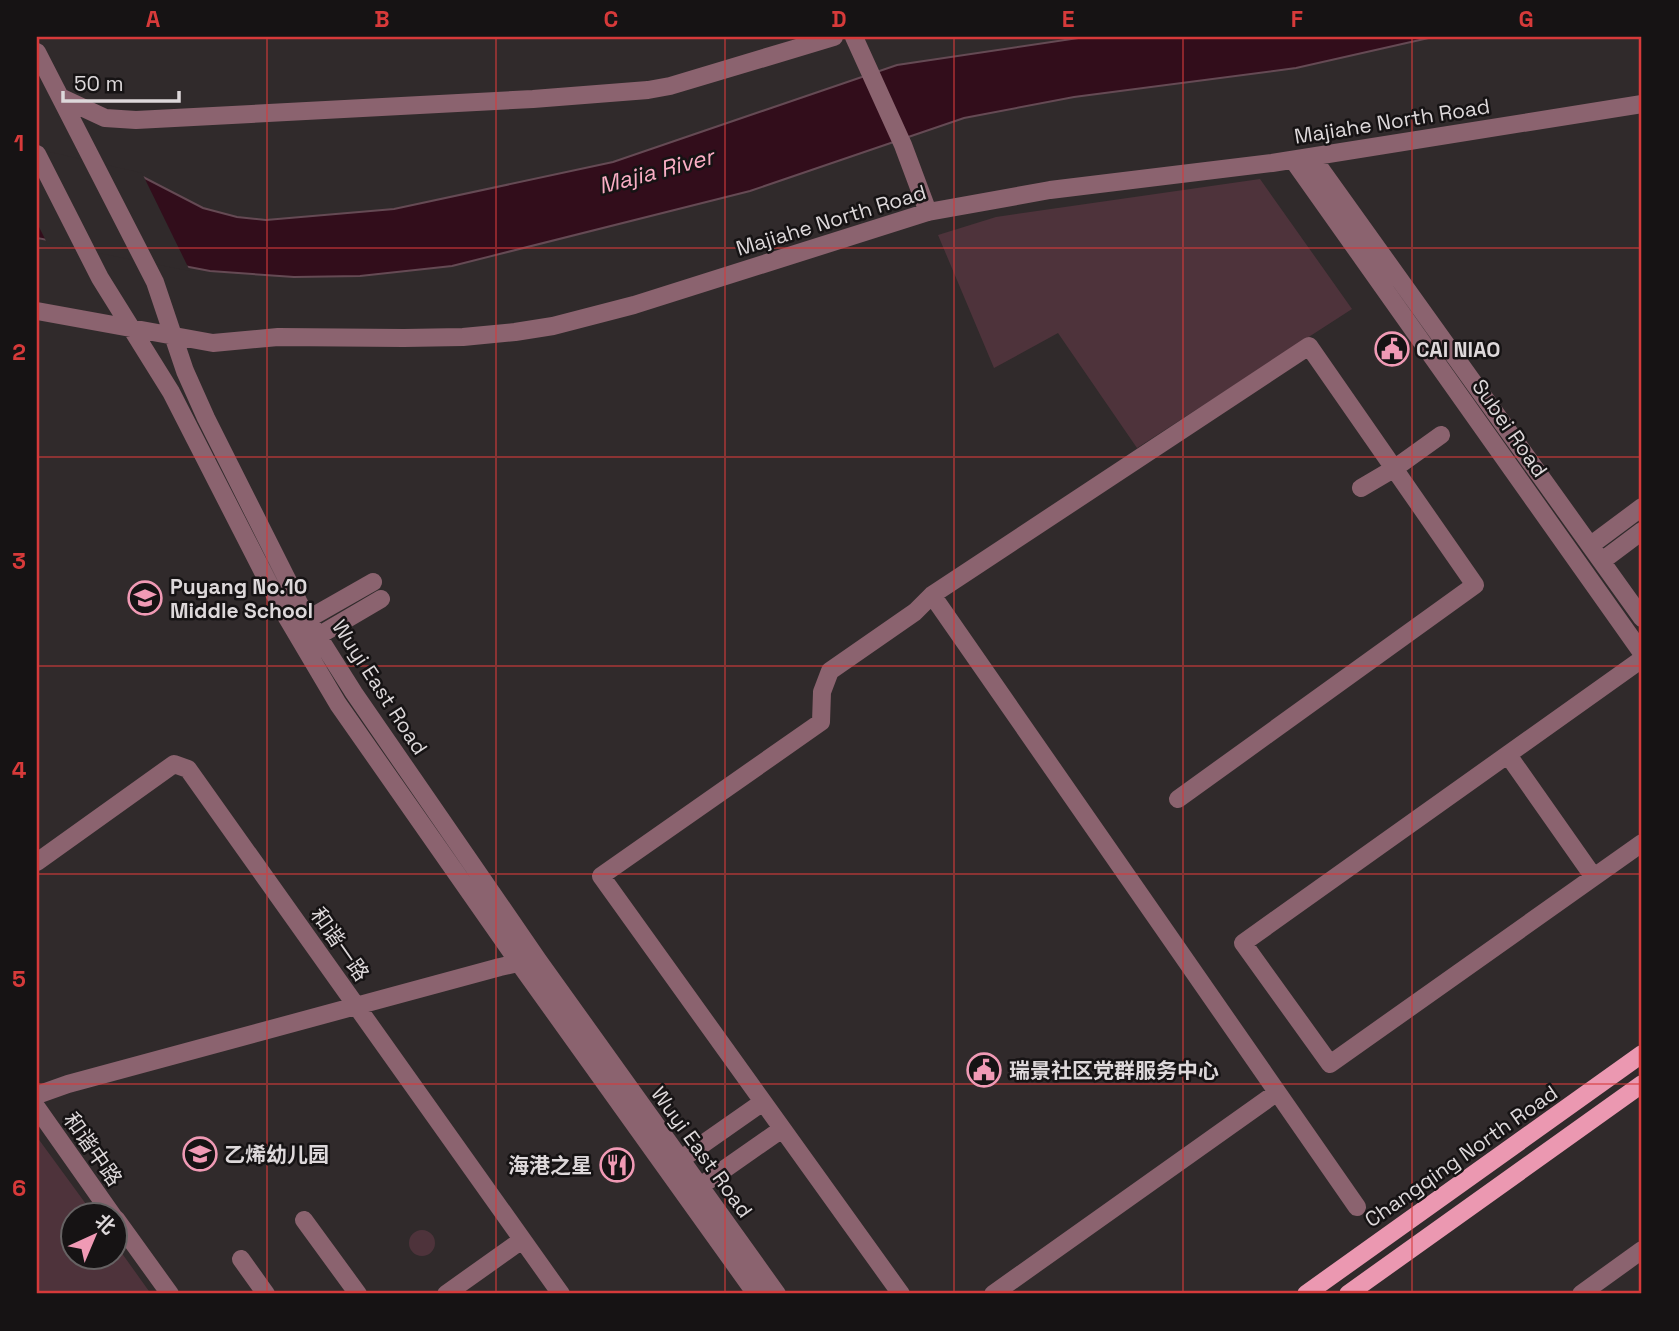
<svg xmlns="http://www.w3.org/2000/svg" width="1679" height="1331" viewBox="0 0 1679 1331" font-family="'Space Grotesk','Noto Sans SC',sans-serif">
  <rect width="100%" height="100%" fill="#302a2b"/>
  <path fill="#4e333b" d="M1260,179L1352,309L1137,448L1058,333L994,368L938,235L996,217Z
    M37,1137L94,1215L74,1216V1258H116V1245L151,1294H37Z
    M409 1243a13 13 0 1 1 26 0a13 13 0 1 1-26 0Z"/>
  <path fill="#320d1b" stroke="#654a54" stroke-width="2" d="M1085,37H1433L1296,68L1074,97L964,118L750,191L452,266L360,276L294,277L210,271L37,238V153L143,177L203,208L237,217L266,220L394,209L613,162L897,65Z"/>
  <path fill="#302a2b" d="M37,149L142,173L190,271L47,243L37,223Z"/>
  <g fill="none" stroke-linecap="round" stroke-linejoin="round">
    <path stroke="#8b636f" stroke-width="18" d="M854,37L903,145L928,212
      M37,52L155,282L185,371L206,418L300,605L318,636L354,693L538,960L777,1294
      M60,97L105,118L136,120L533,99L648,90L670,86L834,37
      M37,154L100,278L171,392L283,611L338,704L519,963L756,1294
      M1312,157L1642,618
      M1293,160L1642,653
      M37,311L213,343L278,337L404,338L463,337L515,332L553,326L634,305L928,212L1050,190L1272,163L1642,104
      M1361,488L1395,468L1441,435
      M1591,545L1642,507
      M1602,561L1642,531
      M932,595L1357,1207
      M308,619L373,582
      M318,636L381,599
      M1642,659L1243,943L1330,1064L1642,843
      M1508,755L1593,876
      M37,862L174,764L188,769L561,1294
      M37,1095L68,1084L500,967L527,961
      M37,1108L113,1216
      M680,1160L763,1102
      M699,1187L782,1129
      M116,1219L170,1294
      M304,1220L358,1294
      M241,1259L266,1294
      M446,1294L522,1240
      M901,1294L601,876L821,722L822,692L830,671L915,612L932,595L1309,346L1475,585L1178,799
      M993,1294L1276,1093
      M1581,1294L1642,1250"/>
    <path stroke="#eb98b1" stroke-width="18" d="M1306,1294L1642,1054
      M1348,1294L1642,1084"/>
  </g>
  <path fill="none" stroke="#d73a3a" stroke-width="2" stroke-opacity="0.55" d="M267,37V1294M496,37V1294M725,37V1294M954,37V1294M1183,37V1294M1412,37V1294M37,248H1642M37,457H1642M37,666H1642M37,874H1642M37,1084H1642"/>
  <defs>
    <symbol id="civic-ring" viewBox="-11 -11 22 22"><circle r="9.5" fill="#161314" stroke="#f09ab5" stroke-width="1.5"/><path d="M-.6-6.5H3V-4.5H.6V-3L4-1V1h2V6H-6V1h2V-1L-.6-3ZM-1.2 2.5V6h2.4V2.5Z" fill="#f09ab5"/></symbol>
    <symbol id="school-ring" viewBox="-11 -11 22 22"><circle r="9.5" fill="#161314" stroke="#f09ab5" stroke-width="1.5"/><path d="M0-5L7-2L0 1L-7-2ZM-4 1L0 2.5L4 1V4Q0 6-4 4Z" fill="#f09ab5"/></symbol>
    <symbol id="restaurant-ring" viewBox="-11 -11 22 22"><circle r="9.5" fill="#161314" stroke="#f09ab5" stroke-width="1.5"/><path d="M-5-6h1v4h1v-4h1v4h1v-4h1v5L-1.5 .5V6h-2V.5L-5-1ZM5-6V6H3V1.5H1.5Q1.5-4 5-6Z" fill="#f09ab5"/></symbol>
  </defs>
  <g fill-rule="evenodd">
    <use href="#civic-ring" x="1373" y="330" width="38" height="38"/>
    <use href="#school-ring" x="126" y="579" width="38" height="38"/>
    <use href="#civic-ring" x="965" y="1051" width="38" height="38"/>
    <use href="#school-ring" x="181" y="1135" width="38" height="38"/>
    <use href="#restaurant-ring" x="598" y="1146" width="38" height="38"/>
  </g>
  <g text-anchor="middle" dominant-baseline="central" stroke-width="5" stroke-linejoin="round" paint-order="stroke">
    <g font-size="21" fill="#ddd8da" stroke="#161314">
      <text transform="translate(1392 121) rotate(-9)">Majiahe North Road</text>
      <text transform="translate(831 220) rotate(-17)">Majiahe North Road</text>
      <text transform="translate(1510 428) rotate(55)">Subei Road</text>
      <text transform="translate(380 687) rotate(57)">Wuyi East Road</text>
      <text transform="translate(340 944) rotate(55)">和谐一路</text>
      <text transform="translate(93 1149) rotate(55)">和谐中路</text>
      <text transform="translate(702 1152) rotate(54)">Wuyi East Road</text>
      <text transform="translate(1461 1156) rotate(-35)">Changqing North Road</text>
    </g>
    <g font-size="21" font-weight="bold" fill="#ddd8da" stroke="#161314" text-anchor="start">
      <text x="1416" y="349">CAI NIAO</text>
      <text x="170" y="586">Puyang No.10<tspan x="170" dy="24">Middle School</tspan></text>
      <text x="1009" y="1070">瑞景社区党群服务中心</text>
      <text x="224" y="1154">乙烯幼儿园</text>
      <text x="592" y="1165" text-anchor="end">海港之星</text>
    </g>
    <g font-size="23" font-style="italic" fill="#faaec5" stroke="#161314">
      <text transform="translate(656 171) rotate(-15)">Majia River</text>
    </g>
  </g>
  <rect width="1679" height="1331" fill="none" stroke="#161314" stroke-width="77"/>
  <g transform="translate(94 1236) rotate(44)"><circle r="33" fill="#161314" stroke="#666263" stroke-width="2"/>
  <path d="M0-5L12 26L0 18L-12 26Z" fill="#f09ab5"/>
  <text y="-10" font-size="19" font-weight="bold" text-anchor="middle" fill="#ddd8da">北</text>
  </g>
  <path d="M63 91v10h116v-10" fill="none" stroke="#ddd8da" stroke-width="3.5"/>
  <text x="74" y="91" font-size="21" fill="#ddd8da" stroke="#161314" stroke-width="5" paint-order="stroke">50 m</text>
  <rect x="38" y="38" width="1602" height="1254" fill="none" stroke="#d73a3a" stroke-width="2.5"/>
  <g font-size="23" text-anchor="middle" font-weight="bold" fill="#d73a3a">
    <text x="153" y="27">A</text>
    <text x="382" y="27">B</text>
    <text x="611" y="27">C</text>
    <text x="839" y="27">D</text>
    <text x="1068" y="27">E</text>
    <text x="1297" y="27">F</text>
    <text x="1526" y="27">G</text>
    <text x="19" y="151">1</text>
    <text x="19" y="360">2</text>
    <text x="19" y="569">3</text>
    <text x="19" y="778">4</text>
    <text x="19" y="987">5</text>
    <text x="19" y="1196">6</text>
  </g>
</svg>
